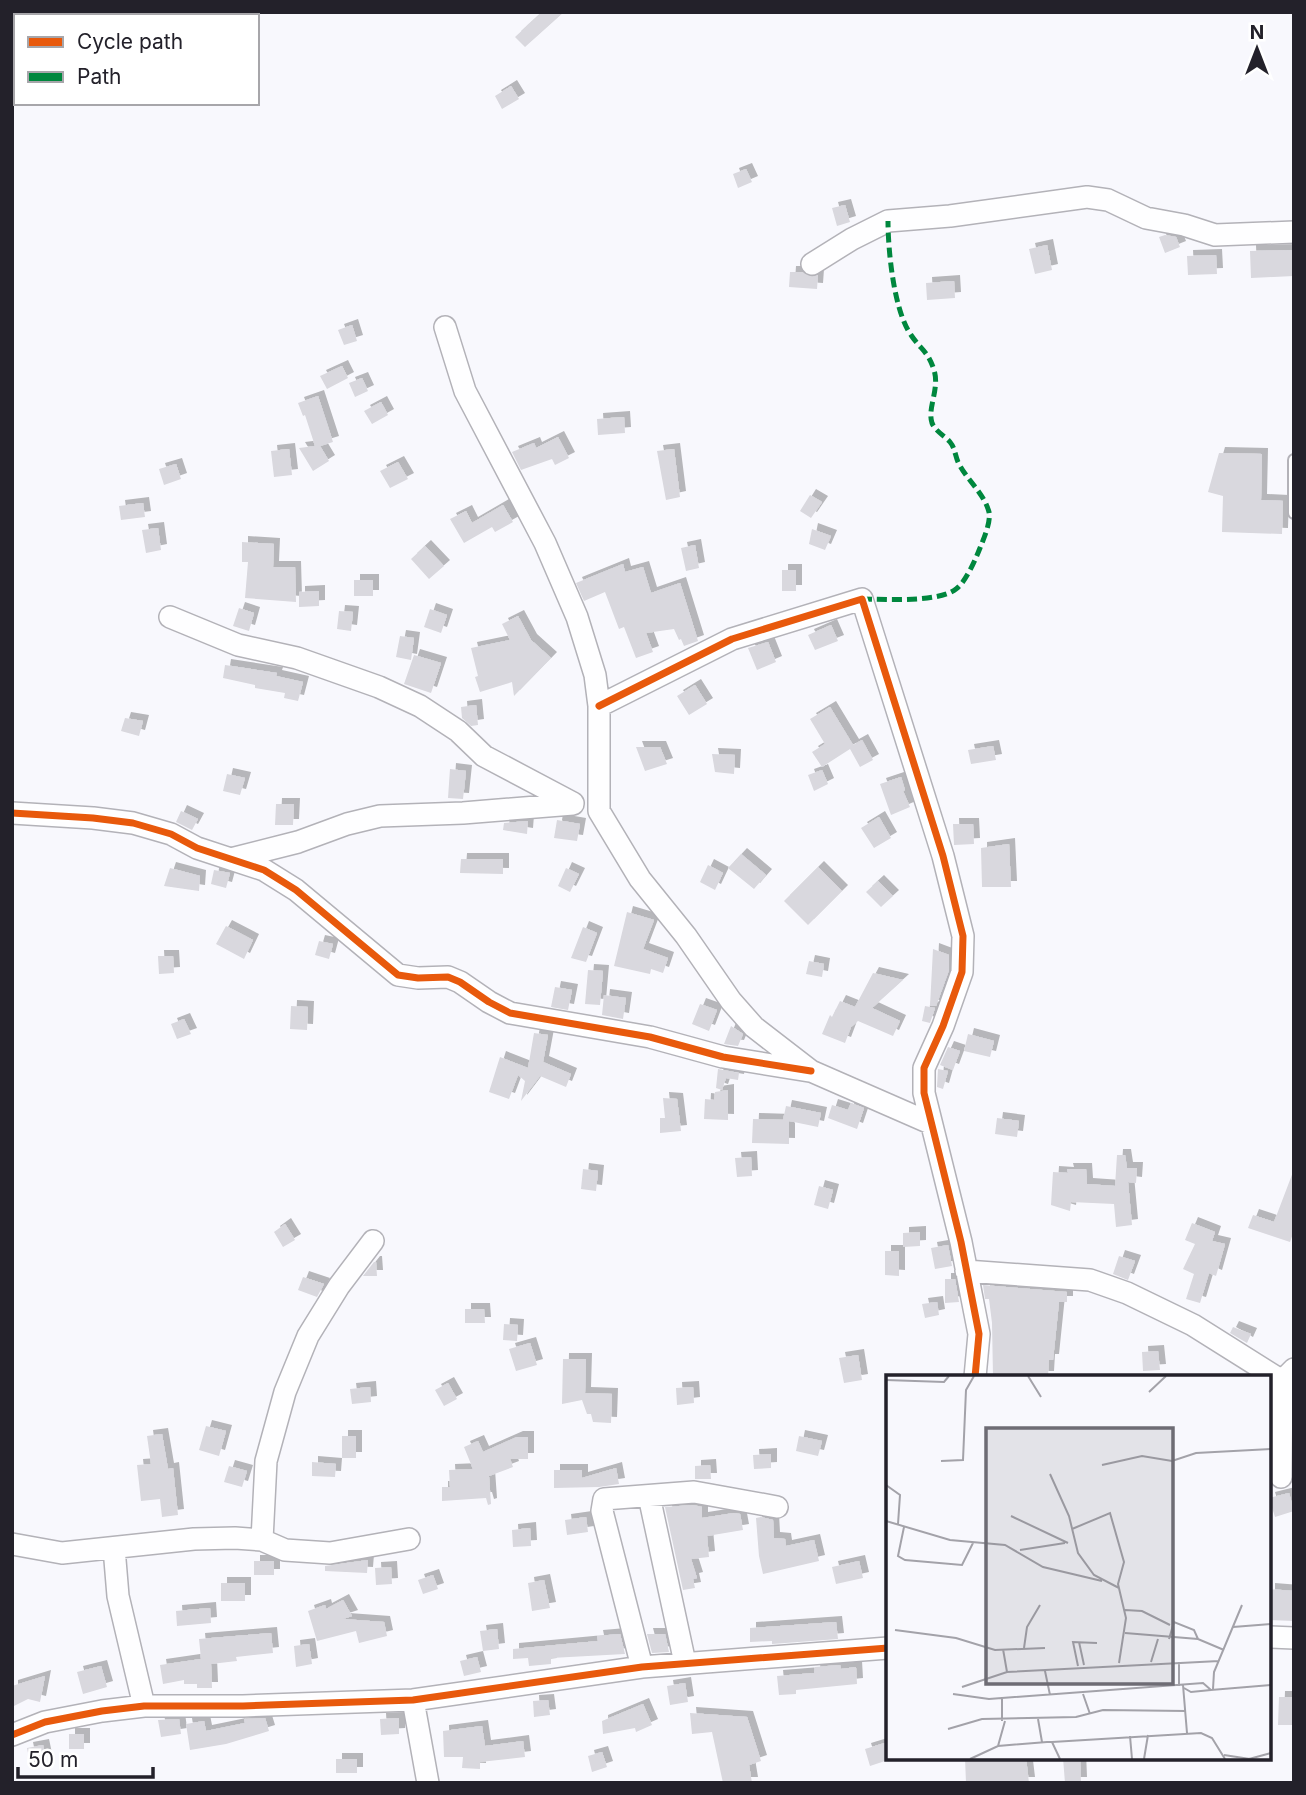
<svg xmlns="http://www.w3.org/2000/svg" width="1306" height="1795" viewBox="0 0 1306 1795" font-family="Inter,sans-serif">
  <defs>
    <filter id="shadow"><feDropShadow dx="6" dy="-6" stdDeviation="0" flood-color="#0004"/></filter>
  </defs>
  <rect width="100%" height="100%" fill="#f8f8fd"/>
  <path fill="#d9d8de" filter="url(#shadow)" d="M542,12H564L525,47L515,37Z
    M511,86L519,99L502,109L495,96Z
    M746,169L752,182L738,188L733,174Z
    M845,205L850,222L837,226L832,208Z
    M1165,235L1176,237L1180,247L1165,253L1159,237Z
    M1047,245L1052,270L1035,274L1029,249Z
    M1294,250V276L1251,278L1250,251Z
    M1216,255L1217,274L1188,275L1187,256Z
    M790,272H802L812,277L818,275L817,289L789,287Z
    M954,281L955,298L927,300L926,283Z
    M352,325L357,341L344,345L338,330Z
    M342,366L348,378L327,389L320,376Z
    M362,378L368,391L355,397L349,383Z
    M318,396L333,442L320,446L329,461L313,471L299,448L315,446L305,415L303,416L298,403Z
    M381,402L388,415L372,424L364,411Z
    M624,417L625,433L598,435L597,419Z
    M558,437L569,458L555,465L552,459L521,470L512,452L534,443L536,448Z
    M289,449L292,475L274,477L271,451Z
    M674,449L680,497L666,500L657,451Z
    M1219,453L1262,454L1261,500L1283,501L1282,534L1222,532L1223,496L1208,492Z
    M398,462L408,479L390,488L380,471Z
    M176,464L181,479L164,485L159,469Z
    M810,495L822,502L811,518L800,511Z
    M143,503L145,517L121,520L119,506Z
    M503,505L513,522L495,532L492,527L464,543L450,519L466,511L472,523Z
    M158,528L161,550L146,553L142,530Z
    M812,529L831,536L825,550L809,544Z
    M242,542L274,544L273,567H295L296,602L245,598L248,562H242Z
    M695,545L699,568L686,571L681,548Z
    M425,546L444,566L429,579L411,559Z
    M623,564L625,572L643,567L651,593L680,583L698,641L684,646L681,639L679,640L674,629L646,633L653,652L636,658L624,627L619,629L605,592L584,601L576,583Z
    M782,570H796V591H782Z
    M354,580H373V596H354Z
    M319,591V606L299,607V592Z
    M239,608L254,613L249,631L233,626Z
    M430,609L447,615L441,633L424,627Z
    M339,611L353,612L351,631L337,629Z
    M518,616L531,640L551,658L514,696L512,682L480,692L475,677L478,676L471,648L510,640L502,624Z
    M831,625L838,641L815,650L808,635Z
    M400,636L414,638L411,660L396,657Z
    M768,642L776,662L757,670L748,648Z
    M414,655L441,663L431,693L404,684Z
    M225,665L277,673L276,676L303,682L298,701L284,698L285,693L255,688V685L223,678Z
    M695,685L707,704L689,715L677,696Z
    M476,705L478,725L471,726L462,718L461,707Z
    M830,707L853,745L862,740L873,760L860,767L850,749L822,767L812,752L825,744L810,719Z
    M125,718L143,721L139,736L121,731Z
    M993,746L996,760L971,764L968,750Z
    M636,747H660L667,764L645,771Z
    M712,754L735,755L734,774L715,772Z
    M450,769L466,771L463,799L448,798Z
    M822,770L828,784L814,791L808,775Z
    M227,774L245,778L240,795L223,791Z
    M901,777L905,790L903,791L910,807L891,815L880,784Z
    M276,804H294L293,825H275Z
    M181,811L198,819L192,830L176,822Z
    M879,817L891,838L874,848L861,828Z
    M557,820L580,824L577,841L554,838Z
    M528,821L527,834L503,830L504,823Z
    M953,824H973L974,844L954,845Z
    M1009,844L1011,887H982L981,848Z
    M741,854L766,875L754,889L728,868Z
    M461,859H503V874L460,873Z
    M708,865L723,873L715,890L700,882Z
    M818,867L842,891L808,925L784,901Z
    M170,868L200,876L199,891L164,886Z
    M566,868L579,874L570,892L558,886Z
    M214,870L230,873L226,888L211,884Z
    M878,881L893,896L881,907L866,892Z
    M627,912L654,920L643,949L668,958L663,973L651,969L650,974L614,966Z
    M226,926L253,940L244,959L216,944Z
    M583,927L597,933L586,962L571,958Z
    M319,941L333,944L329,959L315,955Z
    M933,949L949,955V970L936,1006H930Z
    M158,956H173L174,973L159,974Z
    M809,961L824,964L822,977L806,974Z
    M588,970L603,971L600,1005L585,1004Z
    M873,973L903,980L872,1008L900,1021L893,1036L858,1021L851,1027L845,1043L822,1034L830,1015L832,1017L840,1001L855,1007Z
    M555,987L572,990L568,1010L551,1007Z
    M604,995L626,998L623,1019L602,1015Z
    M700,1004L717,1010L709,1031L692,1024Z
    M291,1006L308,1007L307,1030L290,1029Z
    M925,1006L935,1008L930,1023L922,1021Z
    M184,1019L191,1034L177,1039L171,1024Z
    M731,1026L743,1034L738,1046L724,1044Z
    M534,1033L548,1035L543,1062L571,1074L566,1087L540,1076L521,1101L525,1081L518,1075L509,1099L489,1092L500,1057L528,1068Z
    M968,1034L994,1041L990,1057L964,1051Z
    M948,1047L960,1051L953,1070L940,1065Z
    M718,1069L739,1073L738,1080L726,1078L722,1090L716,1088Z
    M938,1069L948,1071L943,1089L937,1087Z
    M728,1090V1120L704,1119L705,1099L714,1100L715,1092Z
    M663,1098L677,1099L681,1131L660,1133V1118H665Z
    M851,1103L864,1108L857,1129L828,1118L832,1105L848,1110Z
    M786,1106L821,1113L818,1127L789,1121V1144L752,1143L753,1119L786,1120H783Z
    M997,1118L1019,1121L1017,1137L995,1134Z
    M1117,1155H1125L1127,1168H1137L1136,1183L1128,1182L1132,1225L1116,1227L1114,1204L1071,1202L1070,1211L1051,1205L1053,1172L1068,1173L1067,1169H1086L1087,1184L1115,1186Z
    M751,1157L752,1176L737,1177L735,1158Z
    M583,1169L598,1171L596,1191L581,1189Z
    M1293,1172L1294,1231L1290,1242L1248,1228L1253,1215L1274,1222Z
    M819,1186L833,1190L828,1209L814,1205Z
    M1192,1223L1215,1232L1212,1241L1225,1244L1216,1276L1209,1273L1200,1303L1186,1299L1194,1274L1183,1269L1195,1244L1185,1240Z
    M285,1224L295,1240L283,1247L274,1232Z
    M920,1232V1246L903,1247V1233Z
    M948,1245L952,1266L935,1269L931,1248Z
    M885,1251H899V1276L885,1275Z
    M1119,1256L1135,1261L1128,1280L1113,1274Z
    M374,1262H376L377,1276H363Z
    M303,1277L324,1284L317,1297L298,1290Z
    M945,1279H955L959,1302L945,1303Z
    M983,1285L1067,1292V1302H1059L1053,1360H1049L1048,1377H993L992,1323L989,1299H985Z
    M937,1302L939,1315L925,1318L922,1304Z
    M465,1309H484L485,1323H465Z
    M504,1324L518,1325L517,1341L503,1340Z
    M1233,1327L1251,1334L1247,1343L1230,1333Z
    M530,1343L537,1365L516,1371L509,1349Z
    M1158,1351L1160,1370L1143,1371L1142,1352Z
    M858,1355L862,1380L844,1383L839,1358Z
    M563,1359H586L585,1393L612,1394L611,1423L593,1422L591,1414H587L582,1400L562,1404Z
    M448,1383L457,1399L444,1406L435,1390Z
    M370,1387L371,1402L352,1404L350,1389Z
    M693,1387L694,1403L677,1405L676,1388Z
    M206,1426L226,1431L219,1456L199,1450Z
    M162,1434L168,1469L173,1468L178,1515L162,1517L160,1499L141,1501L137,1465L151,1464L147,1436Z
    M342,1436H356V1458H342Z
    M799,1436L822,1441L818,1456L796,1451Z
    M517,1437H528V1459H510L513,1467L489,1476L491,1504L488,1505L486,1498L442,1501V1487H450L449,1470L473,1469L464,1447L478,1441L483,1452Z
    M771,1454V1468L754,1469L753,1455Z
    M312,1462L336,1464L335,1477L312,1476Z
    M710,1465L711,1479H695V1466Z
    M229,1466L247,1471L242,1487L224,1482Z
    M616,1468L619,1484L599,1487L554,1488V1470H582V1478Z
    M1289,1493L1294,1511L1275,1517L1269,1498Z
    M693,1505L702,1507V1518L734,1513L740,1514L743,1530L707,1536L709,1557L691,1559L697,1578L693,1579L695,1588L683,1590L665,1507Z
    M586,1517L588,1532L567,1535L565,1520Z
    M761,1517L773,1520L774,1538L785,1539L786,1546L814,1540L819,1561L763,1574L759,1556L756,1518Z
    M530,1528L531,1546L513,1547L512,1530Z
    M368,1560L367,1573L325,1571V1566Z
    M254,1561H274V1575H254Z
    M859,1561L863,1578L836,1584L832,1567Z
    M391,1567L392,1584L376,1585L375,1568Z
    M433,1575L438,1589L423,1594L418,1580Z
    M544,1580L550,1608L532,1611L528,1583Z
    M221,1583H245V1601H221Z
    M1269,1589L1294,1591V1621L1269,1620Z
    M343,1600L352,1616L343,1619L384,1622L387,1636L359,1643L356,1631L317,1641L308,1611L325,1605L326,1609Z
    M210,1608L211,1623L177,1626L176,1611Z
    M836,1622L838,1639L772,1644V1641L750,1642V1628Z
    M497,1629L499,1649L483,1651L480,1631Z
    M271,1633L273,1653L236,1657L237,1661L211,1664L212,1688H197V1684H184V1680L163,1684L160,1665L201,1659L199,1639Z
    M620,1634L625,1654L551,1658V1664L529,1666L528,1658L513,1659V1649L598,1641L597,1636Z
    M647,1634H665L669,1652L652,1653Z
    M309,1644L312,1664L296,1667L294,1646Z
    M477,1657L481,1672L464,1676L460,1661Z
    M840,1665L841,1669L856,1667L857,1684L796,1690V1694L779,1695L777,1676L814,1673L815,1667Z
    M101,1666L107,1687L83,1694L77,1672Z
    M45,1676L40,1702L28,1699L12,1707V1686Z
    M685,1683L688,1702L670,1705L667,1686Z
    M1279,1697H1294V1725H1278Z
    M548,1700L550,1715L534,1717L533,1701Z
    M643,1704L652,1725L636,1732L635,1728L603,1734L602,1721Z
    M690,1713L747,1717L761,1761L749,1765L752,1783H723L712,1732L692,1734Z
    M265,1718L269,1731L226,1744L190,1750L186,1724L204,1721L206,1731L245,1723L244,1719Z
    M399,1718V1734L381,1735L380,1719Z
    M179,1719L181,1734L161,1737L158,1720Z
    M482,1726L485,1746L523,1741L525,1757L480,1762V1769L462,1768L463,1757H444L443,1731Z
    M69,1734H84V1749H69Z
    M888,1742V1760L870,1766L865,1749Z
    M43,1745L46,1759L30,1763L27,1748Z
    M602,1752L607,1767L592,1772L588,1756Z
    M965,1758H1026L1029,1783H966Z
    M1063,1758H1080L1081,1783H1065Z
    M336,1759H357V1773H336Z"/>
  <g fill="none" stroke-linecap="round" stroke-linejoin="round">
    <defs>
      <path id="service" d="M1294,460V513"/>
      <path id="minor" d="M812,264L852,239L888,221L950,216L1087,197L1108,200L1146,218L1184,225L1215,235L1294,232
        M445,327L465,391L545,543L577,617L595,675L599,706V811L640,879L686,936L731,1001L754,1027L811,1071L930,1123
        M170,617L238,645L297,658L379,687L420,706L458,731L484,756L573,803
        M599,706L732,639L862,599L943,856L963,936L962,972L943,1026L924,1068V1093L961,1242L979,1334L975,1377
        M12,813L93,818L133,823L171,834L197,848L264,870L296,890L398,975L418,978L448,977L460,982L489,1002L510,1013L650,1037L723,1057L809,1071
        M231,859L298,842L347,824L380,816L463,813L573,804
        M966,1271L1090,1280L1127,1293L1193,1325L1282,1381
        M1281,1477L1282,1381L1294,1369
        M649,1496L685,1663
        M262,1540L266,1461L285,1392L308,1336L339,1286L373,1241
        M12,1544L62,1553L194,1539L235,1538L262,1540L285,1550L330,1553L409,1539
        M114,1548L118,1596L144,1706
        M1269,1637L1294,1638
        M642,1667L602,1511L604,1499L694,1492L777,1507
        M413,1700L428,1783
        M12,1735L45,1722L102,1711L144,1706H243L413,1700L642,1667L888,1648"/>
    </defs>
    <use href="#service" stroke="#b3b2b8" stroke-width="14"/>
    <use href="#minor" stroke="#b3b2b8" stroke-width="24"/>
    <use href="#service" stroke="#fefeff" stroke-width="10"/>
    <use href="#minor" stroke="#fefeff" stroke-width="21"/>
    <path stroke="#00873e" stroke-width="5" stroke-dasharray="10 5" stroke-linecap="butt" d="M862,599C885,599 938,603 956,589C966,582 976,558 980,548C984,538 991,522 989,512C984,493 966,479 958,462C955,455 955,448 950,442C945,436 935,431 932,423C927,408 940,389 934,370C928,351 921,350 911,335C894,311 888,251 888,221"/>
    <defs>
      <path id="cycleway" d="M599,706L732,639L862,599L943,856L963,936L962,972L943,1026L924,1068V1093L961,1242L979,1334L975,1377
        M12,813L93,818L133,823L171,834L197,848L264,870L296,890L398,975L418,978L448,977L460,982L489,1002L510,1013L650,1037L723,1057L811,1071
        M12,1735L45,1722L102,1711L144,1706H243L413,1700L642,1667L888,1648"/>
    </defs>
    <use href="#cycleway" stroke="#fff" stroke-width="11"/>
    <use href="#cycleway" stroke="#e8590c" stroke-width="7"/>
  </g>
  <g transform="translate(886 1375)">
    <rect width="385" height="385" fill="#f8f8fd"/>
    <path fill="none" stroke="#a3a2a9" stroke-width="2" d="M142,1L155,22M0,5L58,7L63,1M263,17L280,1M55,86L77,85L80,15L88,1M216,90L256,81L286,86L310,78L385,74M164,99L183,141L192,178L208,200L233,213M0,110L14,120L12,149M125,141L182,168M0,146L64,165L119,170L157,192L216,206M18,152L12,181L19,185L76,190L87,168M186,154L224,138L238,187L232,209L240,243L233,288M134,175L179,168M239,235L256,236L284,250M347,252L385,249M9,255L70,263L109,275L159,273M239,258L312,264L338,275M283,264L288,247L308,255L312,264M193,267L198,290M138,273L141,252L154,230M117,274L121,297M265,287L272,264M293,287V311M192,291L187,267L211,268M159,296L164,320M297,310L301,358M76,312L121,297L333,286M298,313L305,317L325,315M327,314L328,297L356,230M67,319L103,324L317,308L325,315L385,310M197,319L204,339M152,344L156,367M116,346V323M62,354L96,344L190,342L217,335L300,336M244,361L246,384M166,367L315,358L326,363L339,384M112,371L119,346M338,380L364,384M84,384L112,371L161,367H166L174,384M258,384L262,360M363,384L385,378"/>
    <path fill="#6e6c74" fill-opacity="0.15" stroke="#6e6c74" stroke-width="3.5" d="M100,53H287V309H100Z"/>
    <rect width="385" height="385" fill="none" stroke="#23212a" stroke-width="3.5"/>
  </g>
  <rect width="1306" height="1795" fill="none" stroke="#23212a" stroke-width="28"/>
  <rect x="14" y="14" width="245" height="91" fill="#ffffff" stroke="#a7a6aa" stroke-width="2"/>
  <rect x="28" y="37" width="35" height="10" fill="#e8590c" stroke="#a7a6aa" stroke-width="2"/>
  <text x="77" y="49" font-size="21" fill="#23212a">Cycle path</text>
  <rect x="28" y="72" width="35" height="10" fill="#00873e" stroke="#a7a6aa" stroke-width="2"/>
  <text x="77" y="84" font-size="21" fill="#23212a">Path</text>
  <g transform="translate(1257 49)" stroke="#ffffff" stroke-width="5" paint-order="stroke">
  <path d="M0-5L12 26L0 18L-12 26Z" fill="#23212a"/>
  <text y="-10" font-size="19" font-weight="bold" text-anchor="middle" fill="#23212a">N</text>
  </g>
  <path d="M18 1767v10h135v-10" fill="none" stroke="#23212a" stroke-width="3.5"/>
  <text x="28" y="1767" font-size="21" fill="#23212a" stroke="#ffffff" stroke-width="5" paint-order="stroke">50 m</text>
</svg>
